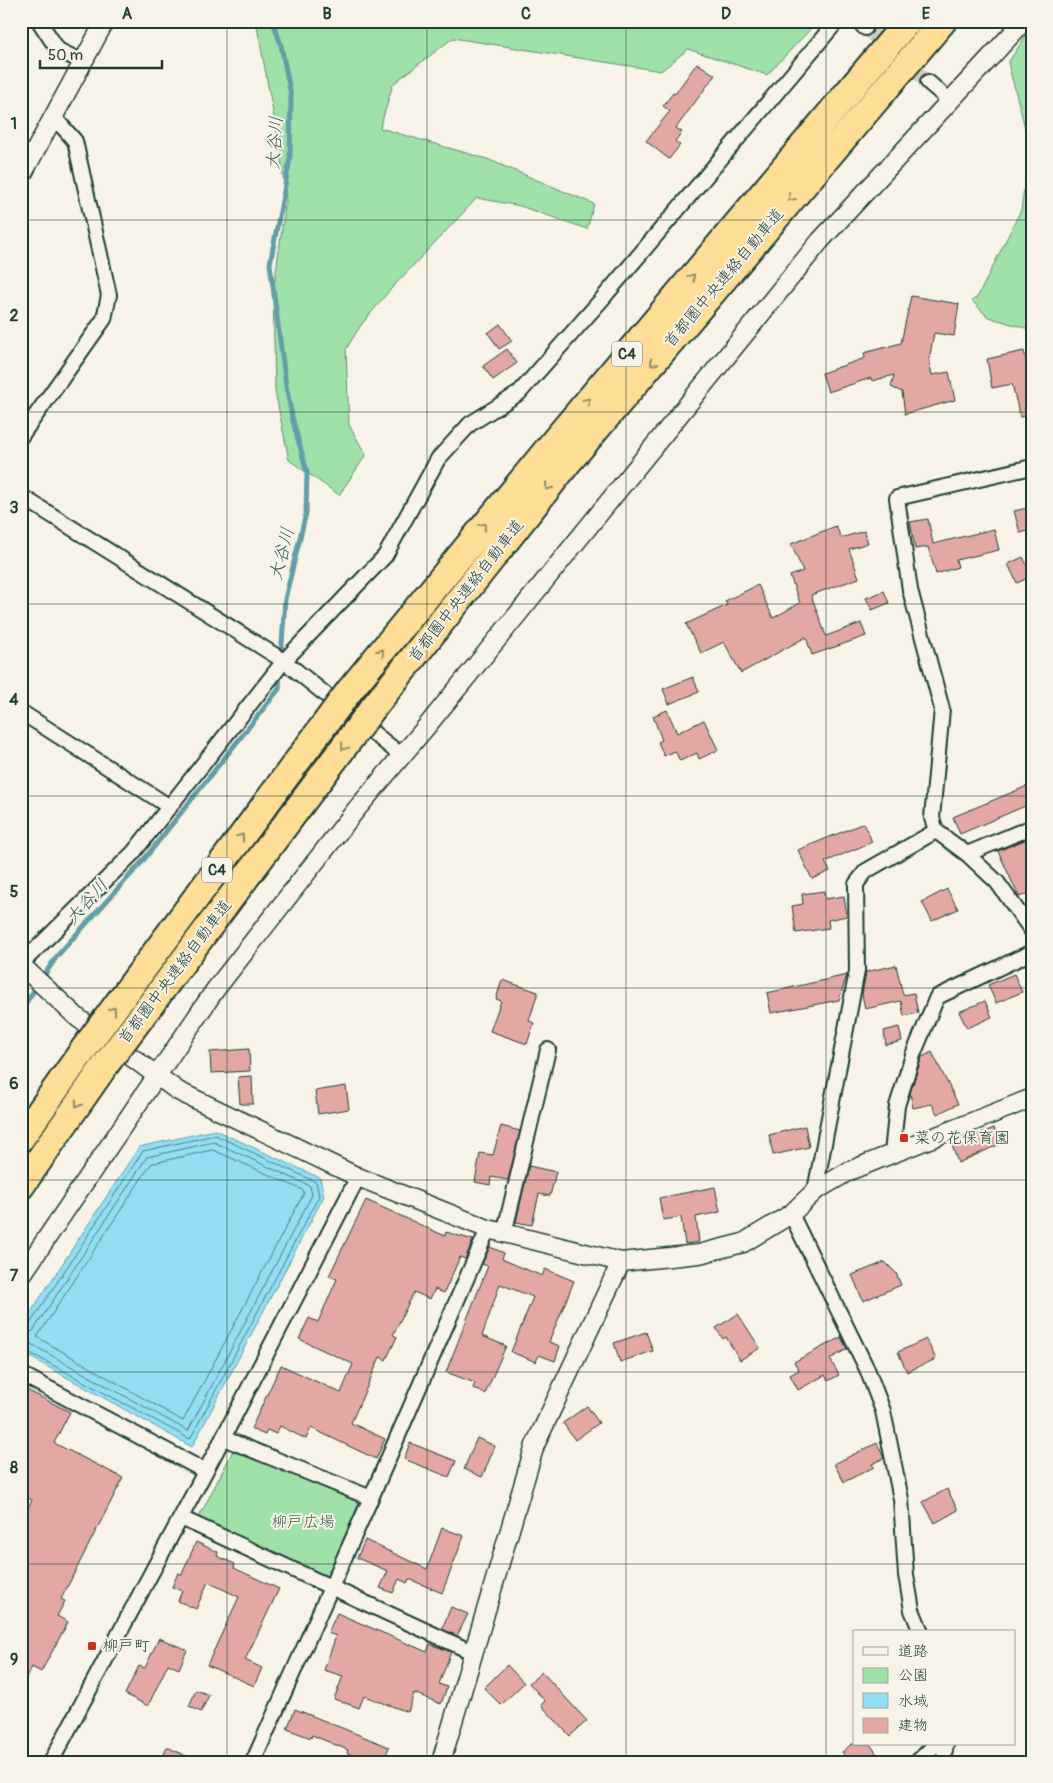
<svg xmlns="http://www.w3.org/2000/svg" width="1053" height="1783" viewBox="0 0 1053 1783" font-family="Pangolin,'Klee One',sans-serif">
  <rect width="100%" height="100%" fill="#f7f3e8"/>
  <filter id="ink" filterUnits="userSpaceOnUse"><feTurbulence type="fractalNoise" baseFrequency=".02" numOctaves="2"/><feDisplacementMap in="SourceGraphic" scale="10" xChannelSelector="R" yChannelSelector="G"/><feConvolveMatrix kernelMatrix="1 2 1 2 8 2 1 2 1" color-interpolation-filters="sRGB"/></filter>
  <g filter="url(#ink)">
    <path fill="#a0e0a9" stroke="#608e6e" d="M256,21H818L767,75L688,49L661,71L453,38L393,84L380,128L487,159L594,204L587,229L520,206L477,198L390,290L361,325L346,349L349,425L366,455L339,495L289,460L275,391L273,293L286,200L279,144Z
      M1032,35V330L988,317L972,301L978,296L1021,210L1030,147L1008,63L1025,37Z
      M234,1449L359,1503L327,1577L198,1519Z"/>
    <path fill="#92def3" stroke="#649ea7" d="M215,1130L320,1178L324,1196L192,1447L21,1352V1327L139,1147Z"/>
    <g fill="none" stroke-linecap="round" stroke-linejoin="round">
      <path stroke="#4d7d80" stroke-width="1" d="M213,1150L303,1190L304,1193L183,1421L37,1337L151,1164Z
        M21,1329L28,1327L143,1151L215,1135L316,1182L319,1196L190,1439L21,1348
        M21,1336L33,1331L147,1157L214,1142L310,1186L312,1195L188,1431L29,1343L21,1341"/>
      <path stroke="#649ea7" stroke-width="5" d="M273,21L281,45L291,96L290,159L270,264L286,386L293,421L307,472L306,513L285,599L281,658
        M21,1010L57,956L142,862L279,689L280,671"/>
    </g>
    <path fill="#e3a8a4" stroke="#1f3d34" d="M697,63L715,75L676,128L682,132L675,141L680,145L669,159L646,141L670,111L663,106L673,93L675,94Z
      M911,296L959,304L954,336L934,333L929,360L932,375L949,372L955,400L905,414L902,392L891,387L894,375L872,381L871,378L828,392L822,373L865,358L864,353L901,343Z
      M500,324L512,341L499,349L488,333Z
      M507,349L517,363L493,380L483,366Z
      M1024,351L1032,386V415L1020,417L1012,384L992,388L987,359Z
      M1032,507V530L1020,533L1014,511Z
      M928,519L933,544L994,529L999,550L956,560L958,567L936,574L928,547L915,549L910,522Z
      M836,526L841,538L864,531L868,543L849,549L859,578L811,595L826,636L861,623L866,636L812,655L806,637L741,673L724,642L701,653L686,624L727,605L725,601L758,585L773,618L800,603L790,576L803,571L791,544Z
      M1023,557L1032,576L1017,583L1008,564Z
      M884,591L889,603L872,610L866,598Z
      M693,677L699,692L669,704L663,689Z
      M667,710L677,733L704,720L718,750L699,759L697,753L680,761L675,751L664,756L658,742L662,740L653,716Z
      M1032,784V803L960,834L953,817Z
      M864,823L872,842L825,862L830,871L812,879L798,850Z
      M1032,837V892L1019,897L998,851Z
      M947,889L958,909L932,921L922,902Z
      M824,891L825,899L844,896L847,916L828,920L829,928L796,933L792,906L803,904L802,894Z
      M896,965L903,995L914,993L918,1013L904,1016L901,1001L865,1009L862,994L866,972Z
      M1014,974L1022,992L996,1003L988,985Z
      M847,975L839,1000L771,1013L767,993Z
      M502,980L538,992L529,1021L534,1023L527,1044L490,1031L501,1001L496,999Z
      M985,1001L992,1017L967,1028L959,1012Z
      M899,1027L902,1041L886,1045L884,1031Z
      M249,1049L250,1071L211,1073L210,1052Z
      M932,1052L958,1104L937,1114L932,1104L913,1108L910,1093L922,1057Z
      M252,1076L253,1104H240L238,1077Z
      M346,1086L349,1109L318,1114L315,1091Z
      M501,1126L520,1131L508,1180L491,1177L490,1185L475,1182L480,1153L493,1155Z
      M805,1126L809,1147L773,1155L769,1135Z
      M994,1128L1000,1144L958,1163L952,1145Z
      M529,1166L556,1172L550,1196L539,1194L532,1225L516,1222Z
      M715,1187L720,1212L696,1217L699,1242L685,1244L681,1217L663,1220L659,1198Z
      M366,1200L445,1236L446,1232L473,1240L465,1259L460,1257L444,1293L435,1289L430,1299L414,1292L393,1335L397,1337L386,1360L380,1357L351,1423L385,1439L376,1459L311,1428L306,1439L280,1426L276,1434L267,1430L265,1435L251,1429L281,1365L341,1393L353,1364L299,1339L309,1318L318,1322L337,1279L329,1276Z
      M490,1247L504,1253L502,1259L518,1266L542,1276L545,1269L574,1281L549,1342L560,1346L555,1361L539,1355L536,1362L511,1352L533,1297L500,1284L482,1336L506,1346L485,1394L473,1388L475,1383L446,1372L488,1266L482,1264Z
      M885,1262L896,1273L901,1285L863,1301L852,1275Z
      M738,1314L760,1348L740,1360L726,1337L723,1339L716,1328Z
      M646,1332L653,1351L620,1362L614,1343Z
      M841,1337L847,1349L830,1359L839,1375L828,1381L825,1375L798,1390L790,1375L799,1370L794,1362Z
      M926,1339L936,1359L907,1372L898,1352Z
      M21,1387L70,1412L54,1443L123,1478L61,1599L65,1601L57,1616L68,1622L41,1672L32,1667L21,1688V1521L32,1500L21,1495Z
      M587,1406L599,1423L575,1440L563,1423Z
      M477,1438L495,1446L482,1477L464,1469Z
      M410,1443L456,1461L449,1477L404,1459Z
      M877,1443L884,1458L872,1464L874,1467L844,1482L834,1464Z
      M947,1489L958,1510L935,1523L923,1502Z
      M442,1528L464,1536L442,1593L409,1579L407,1583L399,1579L393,1593L380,1588L388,1571L357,1558L365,1540L427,1569Z
      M196,1542L218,1552L217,1556L235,1564L234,1568L279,1589L245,1660L262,1668L254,1686L207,1665L239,1597L208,1582L196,1609L178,1601L182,1591L172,1587L178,1573L182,1574Z
      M451,1607L468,1614L457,1636L442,1629Z
      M337,1613L427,1652L430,1644L451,1652L439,1684L447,1687L441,1704L414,1693L408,1712L364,1696L359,1708L334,1699L343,1676L324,1670L336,1636L328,1633Z
      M159,1638L187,1650L179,1669L168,1664L148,1706L125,1694L139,1666L145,1668Z
      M507,1665L524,1683L501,1705L484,1688Z
      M542,1672L587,1721L570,1736L541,1705L545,1701L529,1683Z
      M196,1690L209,1695L201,1712L189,1706Z
      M295,1709L389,1747L383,1762H371L347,1753L348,1750L312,1735L311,1738L287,1729Z
      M852,1744H870L877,1754L867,1762H850L842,1752Z
      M167,1747L199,1762H161Z"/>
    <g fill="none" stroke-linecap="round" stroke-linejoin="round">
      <path stroke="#cccfc4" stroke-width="14" stroke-dasharray="14 7" stroke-linecap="butt" d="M865,28L928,82"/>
      <defs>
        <path id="minor" d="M39,21L58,50L83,62
          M858,21L865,28
          M928,82L950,101
          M21,436L104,319L109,295L75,141L54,117
          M1032,467L897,498L910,590L942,709L932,818L936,831L967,854L997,882L1032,931
          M21,496L284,661L402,756
          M21,712L170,807
          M967,854L1032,827
          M21,964L133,853L284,661L385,556L438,459L470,424L519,393L603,298L837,21
          M892,1153L897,1106L913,1055L937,997L1032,952
          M815,1191L857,971L856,884L866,871L936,831
          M791,1214L867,1369L883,1411L901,1499L906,1575L912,1610L921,1632
          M504,1234L548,1050
          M21,1374L205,1471
          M223,1438L371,1498
          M181,1518L474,1653
          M51,1762L223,1438L358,1177
          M253,1762L371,1498L488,1229
          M917,1762L936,1744
          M943,1762L946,1744"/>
        <path id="tertiary" d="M21,177L105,21
          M21,965L78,1018L178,1091L358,1177L488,1229L621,1262L699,1254L743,1243L791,1214L815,1191L849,1171L1032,1098
          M21,1276L215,990L355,811L427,726L820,241L1024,21
          M441,1762L535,1445L621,1262"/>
        <path id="motorway" d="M350,690L556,439L908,21
          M373,708L570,460L943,21
          M21,1138L84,1049
          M21,1186L106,1064"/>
      </defs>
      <use href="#minor" stroke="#1f3d34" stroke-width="18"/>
      <use href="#tertiary" stroke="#1f3d34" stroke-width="21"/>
      <use href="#motorway" stroke="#1f3d34" stroke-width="30"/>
      <use href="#minor" stroke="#f7f3e8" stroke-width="14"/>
      <use href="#tertiary" stroke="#f7f3e8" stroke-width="18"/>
      <use href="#motorway" stroke="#fedd96" stroke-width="26"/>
      <defs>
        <path id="motorway-bridge" d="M84,1049L350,690
          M106,1064L373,708"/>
      </defs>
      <use href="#motorway-bridge" stroke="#1f3d34" stroke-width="30" stroke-linecap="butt"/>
      <use href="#motorway-bridge" stroke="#fedd96" stroke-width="26"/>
    </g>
    <defs><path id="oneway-chevron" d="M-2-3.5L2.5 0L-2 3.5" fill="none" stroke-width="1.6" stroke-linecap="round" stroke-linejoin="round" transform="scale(1.25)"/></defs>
    <g stroke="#8e8d65">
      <use href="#oneway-chevron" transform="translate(791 198) rotate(130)"/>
      <use href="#oneway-chevron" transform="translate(692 277) rotate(-50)"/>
      <use href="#oneway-chevron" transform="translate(653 363) rotate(130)"/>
      <use href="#oneway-chevron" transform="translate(587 401) rotate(-50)"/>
      <use href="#oneway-chevron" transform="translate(548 487) rotate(129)"/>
      <use href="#oneway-chevron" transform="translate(483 526) rotate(-50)"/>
      <use href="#oneway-chevron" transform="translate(381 652) rotate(-51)"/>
      <use href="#oneway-chevron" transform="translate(344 747) rotate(127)"/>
      <use href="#oneway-chevron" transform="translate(241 837) rotate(-53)"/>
      <use href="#oneway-chevron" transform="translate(113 1010) rotate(-53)"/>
      <use href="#oneway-chevron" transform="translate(78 1104) rotate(125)"/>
    </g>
  </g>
  <path fill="none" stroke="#1f3d34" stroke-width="1" stroke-opacity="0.55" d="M227,21V1762M427,21V1762M626,21V1762M826,21V1762M21,220H1032M21,412H1032M21,604H1032M21,796H1032M21,988H1032M21,1180H1032M21,1372H1032M21,1564H1032"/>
  <g fill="#c8321e" stroke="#f7f3e8" stroke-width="2">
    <rect x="899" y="1133" width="10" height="10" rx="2.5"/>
    <rect x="87" y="1641" width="10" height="10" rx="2.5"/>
  </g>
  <g text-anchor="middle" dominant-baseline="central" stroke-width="4" stroke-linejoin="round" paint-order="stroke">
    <g fill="#f7f3e8" stroke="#60746a" stroke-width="1">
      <rect x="612" y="341.5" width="30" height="25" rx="4"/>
      <rect x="202" y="857.5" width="30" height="25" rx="4"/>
    </g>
    <g font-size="15" font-weight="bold" fill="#1f3d34">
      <text x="627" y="354">C4</text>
      <text x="217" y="870">C4</text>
    </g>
    <g font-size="16" fill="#1f3d34" stroke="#f7f3e8">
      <text transform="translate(724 278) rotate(-50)">首都圏中央連絡自動車道</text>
      <text transform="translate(466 591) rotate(-52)">首都圏中央連絡自動車道</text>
      <text transform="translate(175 972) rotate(-53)">首都圏中央連絡自動車道</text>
    </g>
    <g font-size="16" fill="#1f3d34" stroke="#f7f3e8" text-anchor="start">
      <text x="914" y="1138">菜の花保育園</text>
      <text x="102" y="1646">柳戸町</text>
    </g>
    <g font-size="16" fill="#395e4b" stroke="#f7f3e8">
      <text x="303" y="1522">柳戸広場</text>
    </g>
    <g font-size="18" font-style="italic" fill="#365d5a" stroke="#f7f3e8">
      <text transform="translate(275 143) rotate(-86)">大谷川</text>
      <text transform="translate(282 554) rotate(-76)">大谷川</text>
      <text transform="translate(87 902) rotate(-48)">大谷川</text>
    </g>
  </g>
  <rect width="1053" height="1783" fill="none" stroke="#f7f3e8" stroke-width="55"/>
  <rect x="853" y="1630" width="162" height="115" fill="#f7f3e8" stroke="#a1aaa0"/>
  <rect x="863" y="1647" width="25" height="8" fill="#f7f3e8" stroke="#a1aaa0"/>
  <text x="898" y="1656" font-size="15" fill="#1f3d34">道路</text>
  <rect x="863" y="1668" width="25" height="15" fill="#a0e0a9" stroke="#a1aaa0"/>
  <text x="898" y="1680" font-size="15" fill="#1f3d34">公園</text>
  <rect x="863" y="1693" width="25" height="15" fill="#92def3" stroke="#a1aaa0"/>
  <text x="898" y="1706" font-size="15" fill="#1f3d34">水域</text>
  <rect x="863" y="1718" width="25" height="15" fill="#e3a8a4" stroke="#a1aaa0"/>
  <text x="898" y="1730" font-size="15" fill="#1f3d34">建物</text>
  <path d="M40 60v8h122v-8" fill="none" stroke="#1f3d34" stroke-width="2.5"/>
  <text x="48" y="60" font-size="15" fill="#1f3d34" stroke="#f7f3e8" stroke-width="4" paint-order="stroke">50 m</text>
  <rect x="28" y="28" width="998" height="1728" fill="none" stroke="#1f3d34" stroke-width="2"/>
  <g font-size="16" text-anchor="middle" font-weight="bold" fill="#1f3d34">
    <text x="127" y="19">A</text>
    <text x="327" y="19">B</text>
    <text x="526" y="19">C</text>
    <text x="726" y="19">D</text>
    <text x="926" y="19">E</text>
    <text x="14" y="129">1</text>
    <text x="14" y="321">2</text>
    <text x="14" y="513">3</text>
    <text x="14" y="705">4</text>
    <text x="14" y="897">5</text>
    <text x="14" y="1089">6</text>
    <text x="14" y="1281">7</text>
    <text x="14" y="1473">8</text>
    <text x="14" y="1665">9</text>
  </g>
</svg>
